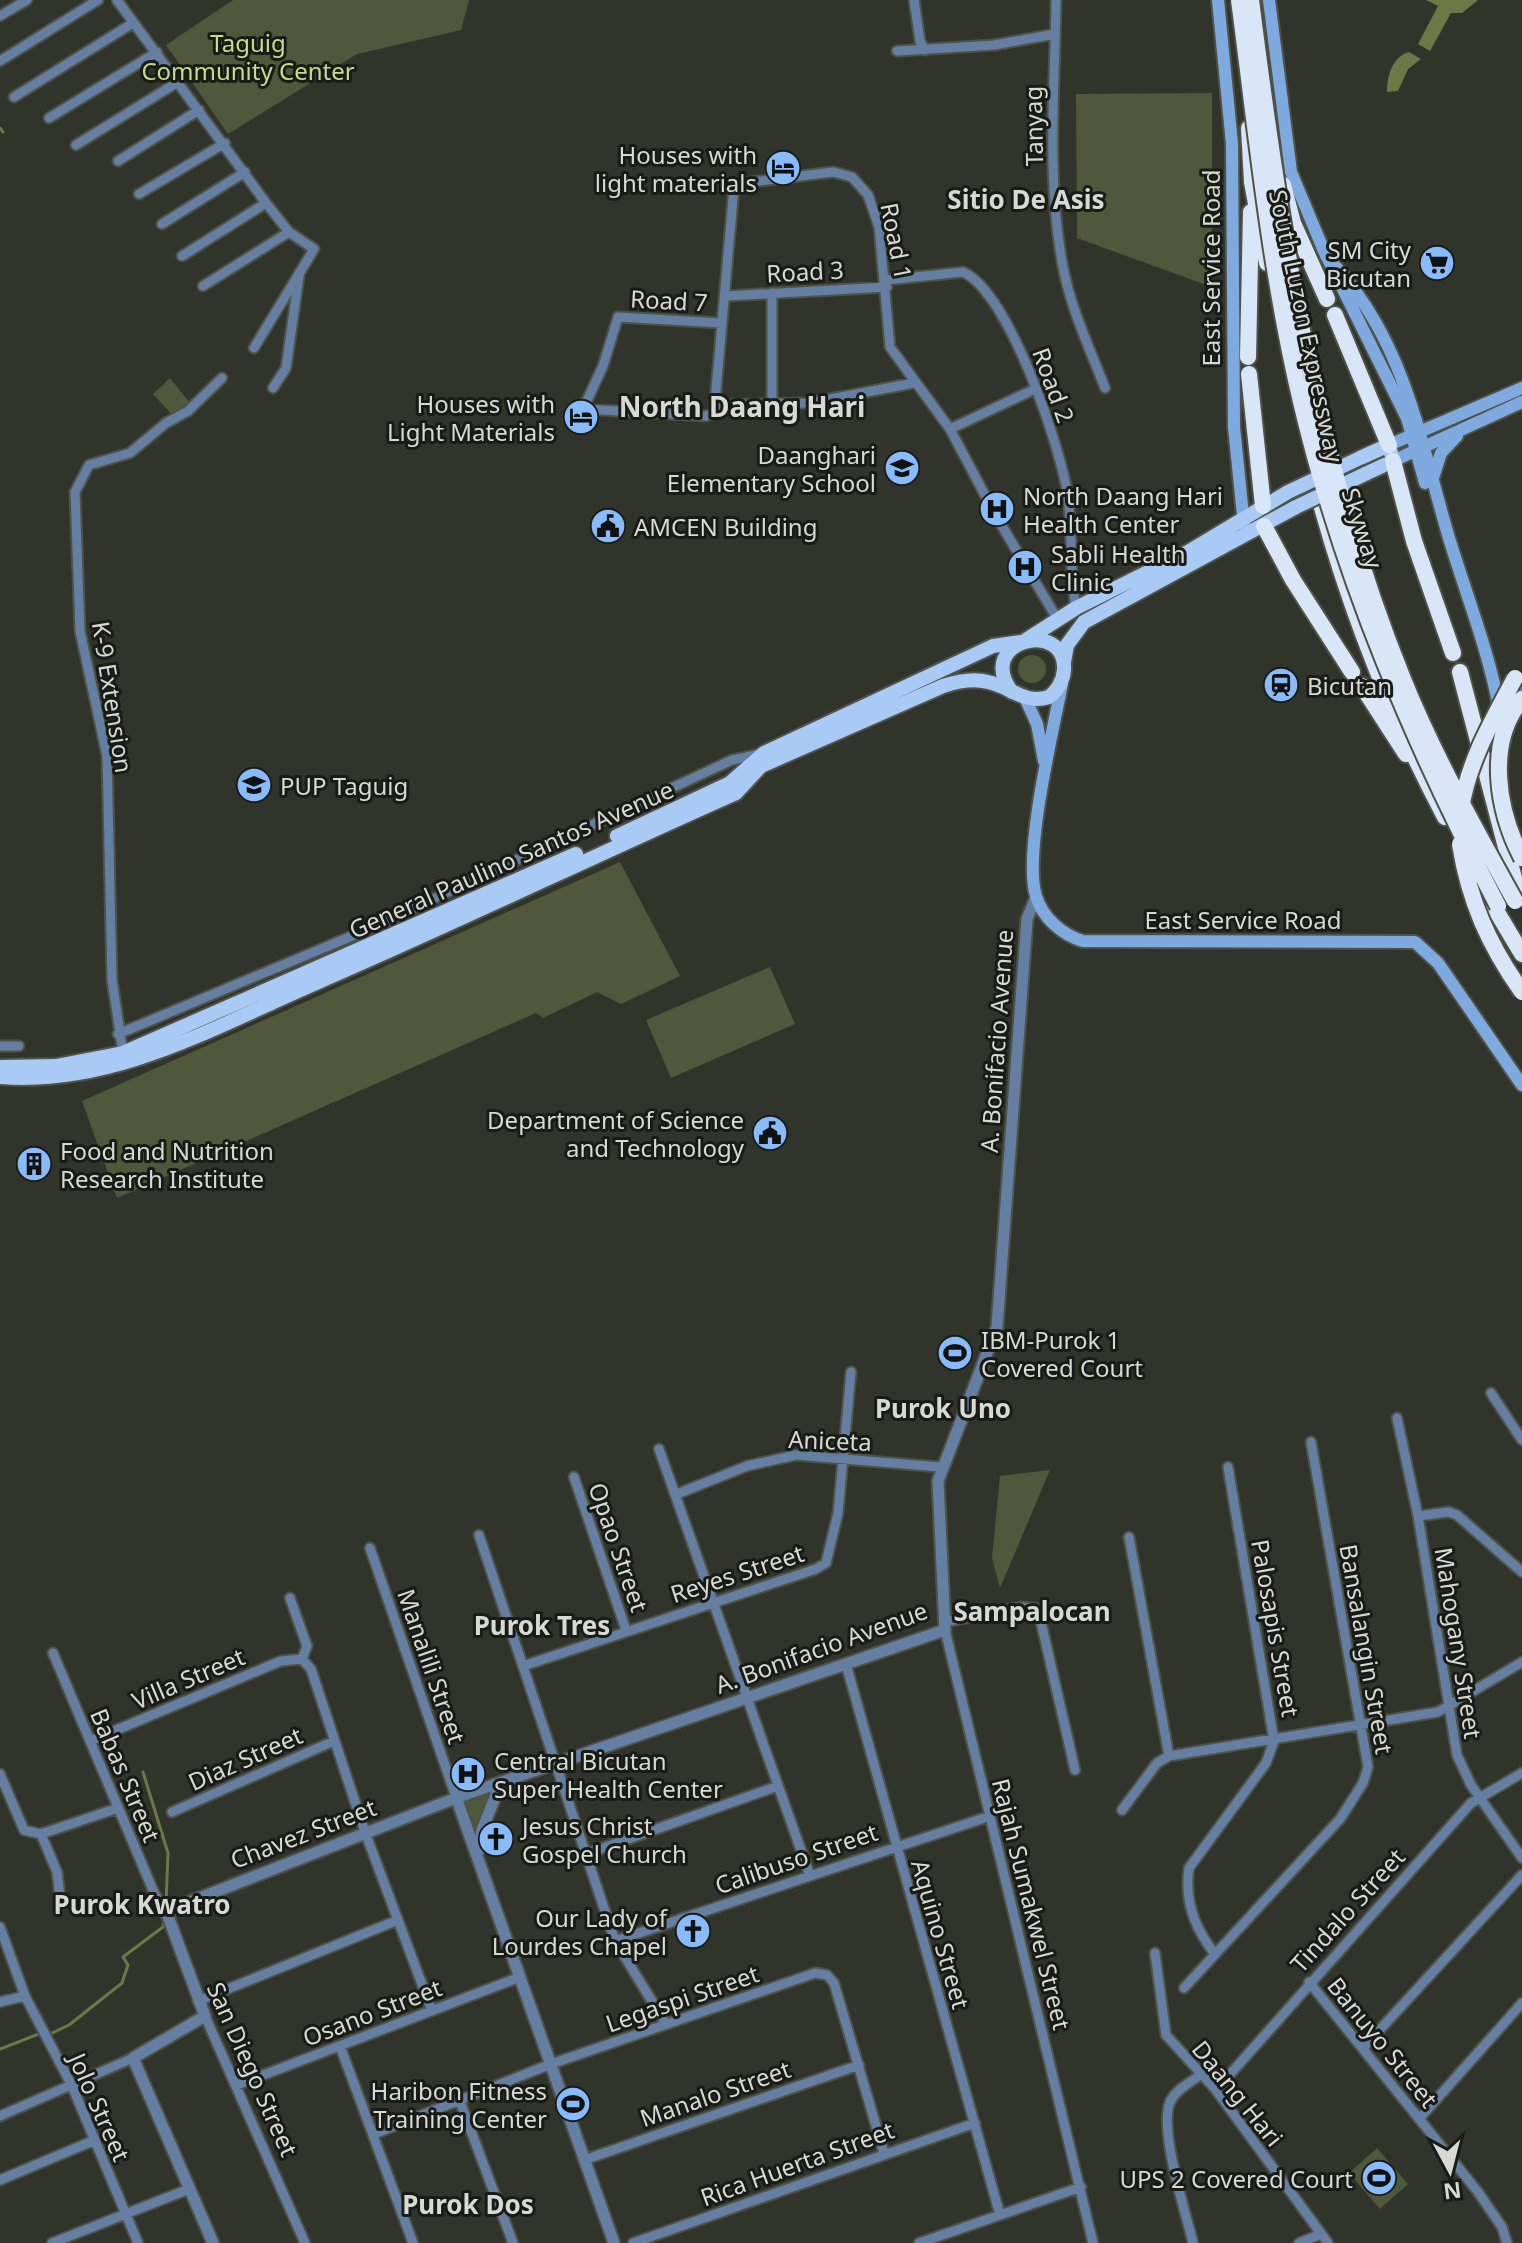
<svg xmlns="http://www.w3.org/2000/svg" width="1522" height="2243" viewBox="0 0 1522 2243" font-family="'Noto Sans',sans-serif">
  <rect width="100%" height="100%" fill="#31342a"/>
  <path fill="#50583b" d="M233,0H469L461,30L357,54L228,134L166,45Z
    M1212,93V287L1077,238L1076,94Z
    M170,378L190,403L174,417L153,394Z
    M1018 669a14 14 0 1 1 28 0a14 14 0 1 1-28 0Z
    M620,862L680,976L621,1004L597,992L543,1018L536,1013L117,1198L82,1101Z
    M770,967L795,1024L671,1078L646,1020Z
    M1050,1470L1000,1588L992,1558L1000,1476Z
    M494,1789L477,1843L462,1799Z
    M1377,2148L1408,2184L1380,2209L1349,2173Z"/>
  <path fill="#6c7946" d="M1426,0H1478L1462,13H1451L1430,51L1418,44L1438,6Z
    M1409,52L1421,59L1408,69L1398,91L1387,92C1387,76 1392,57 1409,52Z"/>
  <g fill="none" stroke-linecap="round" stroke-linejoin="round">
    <path stroke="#6c7946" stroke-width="3" d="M0,128L3,132
      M143,1772L168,1853L166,1904
      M50,2034L69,2025L122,1983L128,1965L123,1957L163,1927L164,1919
      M0,2049L41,2033"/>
    <defs>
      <path id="minor" d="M117,0L266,203L289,232L314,249L254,348
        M914,0L920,41L925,50
        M1056,0C1055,89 1046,179 1063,267C1071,309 1090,349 1105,388
        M0,16L27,0
        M897,51L994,45L1055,34
        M0,61L98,0
        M14,97L133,23
        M49,118L157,52
        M76,145L178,82
        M118,161L199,110
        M139,194L225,143
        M162,224L245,172
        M182,256L266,203
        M886,280L963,272C1009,292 1061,448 1068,497C1073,534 1069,572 1076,608
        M203,286L289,232
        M772,293V404
        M726,296L887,287
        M721,323L618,317L603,366L583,409L706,416L714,413L734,187L743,183L833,172L852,177L868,195L879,227L890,347L950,429L996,516L1058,620
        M273,388L286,368L299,276
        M715,405L809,403L914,383
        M950,429L1035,389
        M1510,701L1522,685
        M118,1034L364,931L732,760L760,754
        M0,1046H19
        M123,1053L112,980L107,756L80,631L75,492L89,465L130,453L166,423L188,411L222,378
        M1491,1393L1522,1440
        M1397,1418L1418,1516L1457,1755L1471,1785L1522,1858
        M659,1449L809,1873
        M574,1477L626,1630
        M677,1494L747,1466L796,1455L940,1467
        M1418,1516L1449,1512L1457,1515L1522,1572
        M479,1535L615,1941L666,2024
        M1129,1537L1169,1756
        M370,1548L456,1797
        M290,1598L307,1646L302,1659
        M944,1622L1022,1607L1038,1609L1075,1770
        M945,1630L1093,2243
        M53,1653L155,1895L166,1911
        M302,1659L311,1669L365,1832L432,2011
        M846,1664L1000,2215
        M523,1666L816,1569L826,1563L838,1513L851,1372
        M90,1741L281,1661L302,1659
        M0,1774L24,1830L41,1834L118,1808
        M1122,1810L1157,1763L1169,1756L1438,1712L1522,1662
        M172,1812L334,1741
        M41,1834L57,1872L61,1905
        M586,1854L778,1786
        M0,1927L25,1996L72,2086L138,2243
        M615,1941L990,1816
        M1155,1953L1166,2035L1216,2090L1328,2243
        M1215,1954C1195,1929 1184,1900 1189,1868L1266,1763L1274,1741L1228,1467
        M1309,1982L1478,2192L1502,2227L1507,2243
        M1184,1988L1340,1819L1363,1783L1368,1767L1311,1442
        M198,2001L398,1920
        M0,2002L25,1996
        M205,2016L305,2243
        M340,2046L413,2243
        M1363,2048L1522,1875
        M237,2085L520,1977
        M1216,2090L1471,1803L1522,1773
        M459,2099L513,2243
        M0,2116L133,2058
        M1419,2119L1522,2003
        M374,2134L551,2064L815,1973L827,1975L834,1983L884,2153
        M584,2160L859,2065
        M0,2180L95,2140
        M52,2243L189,2189
        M633,2243L975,2123
        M919,2243L1081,2187
        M1193,2243C1186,2213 1157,2125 1171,2100C1177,2089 1191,2082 1200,2075
        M1299,2243L1321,2234"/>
      <path id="tertiary" d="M456,1797L614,2243
        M477,1855L482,1830L501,1782
        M213,2243L133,2058L205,2016L166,1911L461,1796L945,1630L938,1481L997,1327L1027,919L1036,897"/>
      <path id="secondary" d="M1218,0L1232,144L1234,427L1244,525
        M1269,0L1291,172L1324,251L1407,418L1425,483
        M1326,256C1405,338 1418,434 1449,538C1466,594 1488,649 1499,707
        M1389,445L1522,388
        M1393,461L1522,402
        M1433,478L1441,453L1457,436
        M1062,684C1053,730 1023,855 1036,896C1042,917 1062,935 1083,941L1415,942L1438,963L1522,1085
        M1026,700L1037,724L1044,761"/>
      <path id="primary" d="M1360,458L1389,445L1393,461L1365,474
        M1026,640L1076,608L1188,552L1288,492
        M1064,662L1067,645L1084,622L1296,507
        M617,836L730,783L764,753L993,646L1021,642
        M0,1067L56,1066L123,1053L576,854
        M0,1077C114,1086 214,1027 316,983C457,922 596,855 736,793L761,766L943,686C958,681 973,678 988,682C1012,687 1024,705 1049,697C1058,690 1063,681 1064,670C1067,618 973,640 1012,692"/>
      <path id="motorway" d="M1249,128L1252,182L1267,263
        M1283,185L1293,223L1327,299
        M1335,315L1389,445
        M1248,357L1251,212
        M1249,374L1263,506
        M1393,461L1414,541L1453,653
        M1318,493C1348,604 1391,715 1445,817
        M1264,526L1293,580L1352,672
        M1460,672L1519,897
        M1362,686L1406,754
        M1488,897L1522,954"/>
    </defs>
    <use href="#minor" stroke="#4f5248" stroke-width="13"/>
    <use href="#tertiary" stroke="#4f5248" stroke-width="15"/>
    <use href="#secondary" stroke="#4f5248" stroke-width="16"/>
    <use href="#primary" stroke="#4f5248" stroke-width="18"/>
    <use href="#motorway" stroke="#4f5248" stroke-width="20"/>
    <use href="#minor" stroke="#647fa1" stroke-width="9"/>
    <use href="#tertiary" stroke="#647fa1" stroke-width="11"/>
    <use href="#secondary" stroke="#7faae0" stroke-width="12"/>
    <use href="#primary" stroke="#a9caf4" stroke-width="14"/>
    <use href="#motorway" stroke="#d9e6f7" stroke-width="16"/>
    <defs>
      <path id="primary-bridge" d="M1288,492L1360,458
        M1296,507L1365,474"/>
      <path id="motorway-bridge" d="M1239,0C1257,136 1270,273 1302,406C1344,582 1415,747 1498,906
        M1251,0C1280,231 1315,462 1403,679C1434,756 1475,828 1515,901
        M1522,699C1485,743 1498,812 1522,858
        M1461,809C1468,762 1493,719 1515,678
        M1460,844C1469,901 1489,945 1522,992"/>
    </defs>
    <use href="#primary-bridge" stroke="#4f5248" stroke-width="18" stroke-linecap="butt"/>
    <use href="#motorway-bridge" stroke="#4f5248" stroke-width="20" stroke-linecap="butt"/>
    <use href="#primary-bridge" stroke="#a9caf4" stroke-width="14"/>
    <use href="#motorway-bridge" stroke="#d9e6f7" stroke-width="16"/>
  </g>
  <defs>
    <symbol id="hotel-disc" viewBox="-11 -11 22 22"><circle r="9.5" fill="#87bbfb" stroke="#191b17"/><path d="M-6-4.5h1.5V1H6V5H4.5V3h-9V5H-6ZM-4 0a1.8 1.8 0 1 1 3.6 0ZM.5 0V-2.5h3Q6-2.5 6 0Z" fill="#111"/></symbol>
    <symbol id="supermarket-disc" viewBox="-11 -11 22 22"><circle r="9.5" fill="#87bbfb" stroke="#191b17"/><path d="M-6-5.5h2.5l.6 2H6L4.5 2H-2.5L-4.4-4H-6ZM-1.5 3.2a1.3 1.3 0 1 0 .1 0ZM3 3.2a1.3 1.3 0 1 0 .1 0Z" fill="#111"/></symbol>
    <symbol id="school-disc" viewBox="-11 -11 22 22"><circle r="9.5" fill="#87bbfb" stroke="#191b17"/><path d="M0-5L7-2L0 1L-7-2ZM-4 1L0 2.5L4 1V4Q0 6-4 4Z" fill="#111"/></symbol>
    <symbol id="hospital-disc" viewBox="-11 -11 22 22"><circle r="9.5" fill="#87bbfb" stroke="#191b17"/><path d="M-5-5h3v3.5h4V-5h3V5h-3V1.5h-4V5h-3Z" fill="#111"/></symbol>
    <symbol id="civic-disc" viewBox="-11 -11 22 22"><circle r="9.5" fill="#87bbfb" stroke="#191b17"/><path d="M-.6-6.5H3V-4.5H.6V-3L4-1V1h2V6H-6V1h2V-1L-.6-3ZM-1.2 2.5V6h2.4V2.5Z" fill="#111"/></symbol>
    <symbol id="station-disc" viewBox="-11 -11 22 22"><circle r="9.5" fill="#87bbfb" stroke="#191b17"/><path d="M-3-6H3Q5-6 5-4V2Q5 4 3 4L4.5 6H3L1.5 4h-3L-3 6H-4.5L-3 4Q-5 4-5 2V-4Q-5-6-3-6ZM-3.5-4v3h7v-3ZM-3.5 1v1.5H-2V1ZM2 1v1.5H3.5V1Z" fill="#111"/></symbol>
    <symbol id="university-disc" viewBox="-11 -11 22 22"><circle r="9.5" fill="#87bbfb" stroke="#191b17"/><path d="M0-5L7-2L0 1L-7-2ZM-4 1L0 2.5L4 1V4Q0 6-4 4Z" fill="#111"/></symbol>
    <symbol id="building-disc" viewBox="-11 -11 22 22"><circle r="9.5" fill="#87bbfb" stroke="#191b17"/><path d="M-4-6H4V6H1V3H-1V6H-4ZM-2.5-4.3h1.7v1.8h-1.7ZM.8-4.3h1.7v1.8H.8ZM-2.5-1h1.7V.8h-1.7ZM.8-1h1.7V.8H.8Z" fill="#111"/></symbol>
    <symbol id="stadium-disc" viewBox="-11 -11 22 22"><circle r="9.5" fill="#87bbfb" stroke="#191b17"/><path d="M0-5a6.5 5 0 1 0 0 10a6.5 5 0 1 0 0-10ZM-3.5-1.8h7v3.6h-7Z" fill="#111"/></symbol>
    <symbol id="church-disc" viewBox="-11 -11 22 22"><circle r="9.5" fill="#87bbfb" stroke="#191b17"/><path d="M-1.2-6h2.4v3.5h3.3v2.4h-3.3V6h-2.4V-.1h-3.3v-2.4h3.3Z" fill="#111"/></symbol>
  </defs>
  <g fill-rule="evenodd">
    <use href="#hotel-disc" x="763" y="148" width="40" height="40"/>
    <use href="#supermarket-disc" x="1417" y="243" width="40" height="40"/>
    <use href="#hotel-disc" x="561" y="397" width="40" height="40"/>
    <use href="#school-disc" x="882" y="448" width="40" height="40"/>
    <use href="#hospital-disc" x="977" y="489" width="40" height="40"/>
    <use href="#civic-disc" x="588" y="506" width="40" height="40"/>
    <use href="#hospital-disc" x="1005" y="547" width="40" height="40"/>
    <use href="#station-disc" x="1261" y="665" width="40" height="40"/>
    <use href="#university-disc" x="234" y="765" width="40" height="40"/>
    <use href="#civic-disc" x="750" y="1113" width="40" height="40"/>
    <use href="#building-disc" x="14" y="1144" width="40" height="40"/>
    <use href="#stadium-disc" x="935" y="1333" width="40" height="40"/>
    <use href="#hospital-disc" x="448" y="1754" width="40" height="40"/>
    <use href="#church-disc" x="476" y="1819" width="40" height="40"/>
    <use href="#church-disc" x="673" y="1911" width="40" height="40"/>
    <use href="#stadium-disc" x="553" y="2084" width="40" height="40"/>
    <use href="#stadium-disc" x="1359" y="2158" width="40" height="40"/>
  </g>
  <g text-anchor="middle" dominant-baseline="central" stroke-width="6" stroke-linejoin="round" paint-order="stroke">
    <g font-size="24" fill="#c6db8c" stroke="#191b17">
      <text x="248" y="42">Taguig<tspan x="248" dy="28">Community Center</tspan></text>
    </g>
    <g font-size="24" fill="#d7d9d3" stroke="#191b17">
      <text transform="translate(1033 126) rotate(-91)">Tanyag</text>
      <text transform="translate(897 241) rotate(79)">Road 1</text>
      <text transform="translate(1210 268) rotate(-90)">East Service Road</text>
      <text transform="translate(805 271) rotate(-3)">Road 3</text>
      <text transform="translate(669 300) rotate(3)">Road 7</text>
      <text transform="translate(1307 326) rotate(78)">South Luzon Expressway</text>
      <text transform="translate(1054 385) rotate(70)">Road 2</text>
      <text transform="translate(1363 528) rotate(72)">Skyway</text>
      <text transform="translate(113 697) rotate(81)">K-9 Extension</text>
      <text transform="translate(511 859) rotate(-24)">General Paulino Santos Avenue</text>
      <text x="1243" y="919">East Service Road</text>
      <text transform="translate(996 1041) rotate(-86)">A. Bonifacio Avenue</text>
      <text transform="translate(830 1440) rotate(2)">Aniceta</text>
      <text transform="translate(619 1547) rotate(71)">Opao Street</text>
      <text transform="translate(737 1573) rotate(-18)">Reyes Street</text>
      <text transform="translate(1276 1628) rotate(80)">Palosapis Street</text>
      <text transform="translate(1459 1643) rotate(81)">Mahogany Street</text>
      <text transform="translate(821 1647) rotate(-20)">A. Bonifacio Avenue</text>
      <text transform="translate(1367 1649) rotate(80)">Bansalangin Street</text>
      <text transform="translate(432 1666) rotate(71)">Manalili Street</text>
      <text transform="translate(188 1678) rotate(-23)">Villa Street</text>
      <text transform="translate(245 1758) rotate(-24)">Diaz Street</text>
      <text transform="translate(126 1775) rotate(67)">Babas Street</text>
      <text transform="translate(303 1833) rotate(-21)">Chavez Street</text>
      <text transform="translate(796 1858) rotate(-19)">Calibuso Street</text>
      <text transform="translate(1032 1904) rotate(76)">Rajah Sumakwel Street</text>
      <text transform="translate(1347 1910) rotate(-48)">Tindalo Street</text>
      <text transform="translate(941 1934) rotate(74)">Aquino Street</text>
      <text transform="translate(682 1998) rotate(-19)">Legaspi Street</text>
      <text transform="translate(372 2012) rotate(-21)">Osano Street</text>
      <text transform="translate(1383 2042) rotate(51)">Banuyo Street</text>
      <text transform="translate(253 2069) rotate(66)">San Diego Street</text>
      <text transform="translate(715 2093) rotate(-19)">Manalo Street</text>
      <text transform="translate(1238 2093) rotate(51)">Daang Hari</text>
      <text transform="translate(100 2107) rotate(66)">Jolo Street</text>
      <text transform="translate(797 2163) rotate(-20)">Rica Huerta Street</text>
    </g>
    <g font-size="24" fill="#d7d9d3" stroke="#191b17" text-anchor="start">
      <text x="757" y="154" text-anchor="end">Houses with<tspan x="757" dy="28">light materials</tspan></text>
      <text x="1411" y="249" text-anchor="end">SM City<tspan x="1411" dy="28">Bicutan</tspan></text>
      <text x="555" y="403" text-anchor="end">Houses with<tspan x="555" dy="28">Light Materials</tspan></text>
      <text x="876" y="454" text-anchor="end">Daanghari<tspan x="876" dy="28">Elementary School</tspan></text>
      <text x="1023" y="495">North Daang Hari<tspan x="1023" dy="28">Health Center</tspan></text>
      <text x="634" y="526">AMCEN Building</text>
      <text x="1051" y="553">Sabli Health<tspan x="1051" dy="28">Clinic</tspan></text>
      <text x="1307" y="685">Bicutan</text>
      <text x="280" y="785">PUP Taguig</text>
      <text x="744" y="1119" text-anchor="end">Department of Science<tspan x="744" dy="28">and Technology</tspan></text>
      <text x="60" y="1150">Food and Nutrition<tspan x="60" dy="28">Research Institute</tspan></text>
      <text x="981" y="1339">IBM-Purok 1<tspan x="981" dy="28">Covered Court</tspan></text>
      <text x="494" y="1760">Central Bicutan<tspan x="494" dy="28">Super Health Center</tspan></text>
      <text x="522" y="1825">Jesus Christ<tspan x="522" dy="28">Gospel Church</tspan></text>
      <text x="667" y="1917" text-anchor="end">Our Lady of<tspan x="667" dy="28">Lourdes Chapel</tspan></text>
      <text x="547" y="2090" text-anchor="end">Haribon Fitness<tspan x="547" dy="28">Training Center</tspan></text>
      <text x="1353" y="2178" text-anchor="end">UPS 2 Covered Court</text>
    </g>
    <g font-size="26" font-weight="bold" fill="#d7d9d3" stroke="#191b17">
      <text x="1026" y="199">Sitio De Asis</text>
      <text x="943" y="1408">Purok Uno</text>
      <text x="1032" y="1611">Sampalocan</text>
      <text x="542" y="1625">Purok Tres</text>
      <text x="142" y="1904">Purok Kwatro</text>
      <text x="468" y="2204">Purok Dos</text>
    </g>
    <g font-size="28" font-weight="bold" fill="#d7d9d3" stroke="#191b17">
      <text x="742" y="406">North Daang Hari</text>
    </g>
  </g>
  <g transform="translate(1450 2171) rotate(173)" stroke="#191b17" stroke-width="6" paint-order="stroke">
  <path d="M0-6L14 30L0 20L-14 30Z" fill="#d7d9d3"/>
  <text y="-12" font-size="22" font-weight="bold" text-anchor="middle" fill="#d7d9d3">N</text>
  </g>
</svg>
